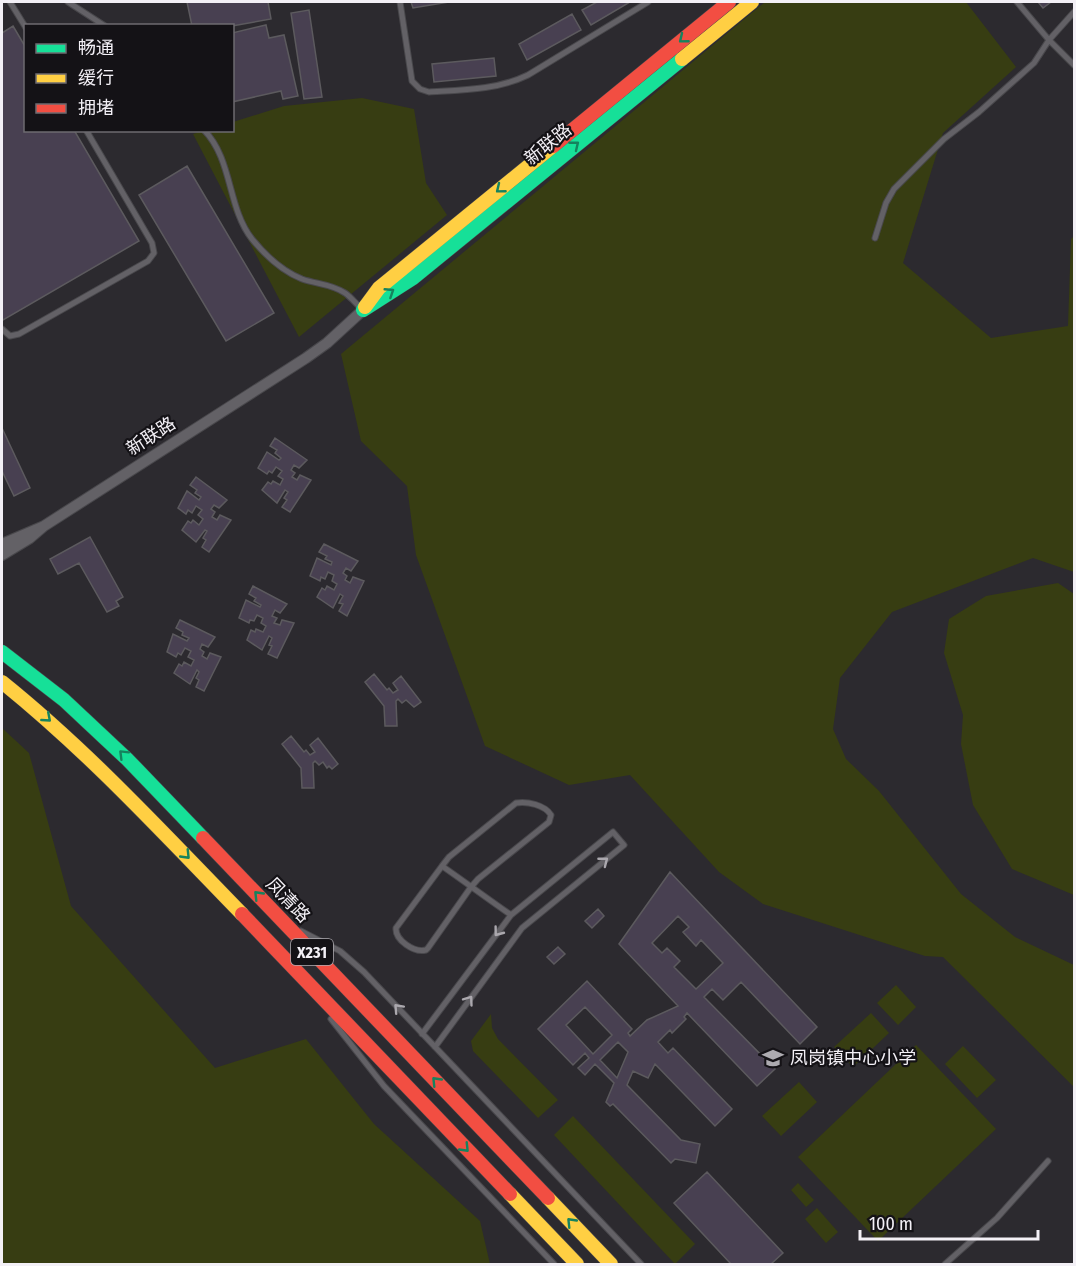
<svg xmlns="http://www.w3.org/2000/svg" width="1076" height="1266" viewBox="0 0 1076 1266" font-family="'Fira Sans Condensed','Noto Sans SC',sans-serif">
  <rect width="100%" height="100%" fill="#2c2a2f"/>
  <path fill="#373d12" d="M765,2H966L1016,67L943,133L903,263L991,338L1068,326L1071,239L1074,236V572L1033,558L892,612L840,678L833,729L846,759L879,791L961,894L1015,937L1074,965V1087L943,957L925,956L763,904L719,872L630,775L569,785L485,746L416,555L407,486L361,441L341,354Z
    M362,98L414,109L426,183L447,215L299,337L193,134L203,131L232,130L233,122L284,106Z
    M1058,583L1074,594V895L1012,869L973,805L961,744L963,715L944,653L949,619L986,596Z
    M2,728L29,753L71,906L215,1068L306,1039L374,1124L480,1221L490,1264H2Z
    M896,985L916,1007L898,1025L877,1003Z
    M871,1013L889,1033L853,1067L834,1047Z
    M491,1014L492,1028L498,1039L558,1100L538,1118L473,1051L471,1041Z
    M916,1045L996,1129L878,1241L798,1157Z
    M963,1046L996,1080L977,1098L945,1064Z
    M799,1082L817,1102L781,1136L762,1116Z
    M573,1116L695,1244L675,1264L554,1135Z
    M798,1183L814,1200L806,1207L791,1190Z
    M817,1208L838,1232L826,1243L805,1219Z"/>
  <path fill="#484051" stroke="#5c5a5e" stroke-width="1.5" fill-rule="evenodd" d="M187,2H268L271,19L232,26H192Z
    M411,2H449L413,8Z
    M597,2H630L591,25L582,10Z
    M1038,2H1051L1043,8Z
    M309,10L322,97L304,99L291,13Z
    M572,14L581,30L527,60L519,44Z
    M266,25L269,38L284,35L298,96L283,99L281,91L232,102V33Z
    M13,26L26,48V130H74L139,241L3,320L2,318V33Z
    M494,58L496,76L434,82L432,64Z
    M187,166L274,313L226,341L139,195Z
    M2,428L30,488L14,496L2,471Z
    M275,438L307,460L299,468L294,465L291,470L295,473L292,477L297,480L300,475L311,480L290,512L282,507L287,500L284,498L288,492L285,490L277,503L262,490L268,482L271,484L273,481L280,485L283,479L278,476L282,471L276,467L272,473L269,471L267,474L258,468L267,452L279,460L281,458L275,453L277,450L270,446Z
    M196,477L227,500L219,508L214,505L211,509L215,512L212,517L217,520L220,515L231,520L209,552L202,547L206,540L203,538L207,531L205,530L196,542L182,530L188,521L191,523L193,520L199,525L203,519L198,515L202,510L196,506L192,513L188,510L186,514L178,508L187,491L199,500L201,497L195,493L197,490L190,485Z
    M90,537L123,597L116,601L119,606L107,612L79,563L58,574L50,559Z
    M324,544L358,561L351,571L346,568L343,573L347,576L345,580L350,583L353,577L364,581L347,616L339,611L343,604L339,603L343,596L340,594L333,608L317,597L322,588L325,590L327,586L334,590L337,584L332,581L334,575L328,572L325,579L321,577L320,581L310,576L317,558L331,565L332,562L325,559L327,556L319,552Z
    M253,586L287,604L280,613L275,610L272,616L277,618L274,623L280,625L282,620L294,623L277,658L268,654L272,646L269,645L272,638L269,636L262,650L247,640L251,630L255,632L256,629L263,632L266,626L261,623L263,618L257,615L254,621L250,620L249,623L239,618L246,600L260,607L261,605L254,601L256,598L249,594Z
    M180,620L215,637L208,647L202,644L200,649L204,652L202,656L207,659L210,653L221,657L204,691L196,687L199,680L196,678L199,672L197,670L190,684L174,673L179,664L182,666L184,662L191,666L194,660L188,657L191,651L185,648L181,655L178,653L176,657L167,652L173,634L187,641L189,638L182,635L183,632L176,628Z
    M374,674L387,690L389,688L393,693L398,690L393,683L401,676L421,702L414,707L406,700L402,703L398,699L396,701L397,726H385L384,706L365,682Z
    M291,736L304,752L306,750L310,755L315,752L310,745L318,738L338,764L332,769L329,766L327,768L323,762L319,765L315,761L313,763L314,788H302L301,768L282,744Z
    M670,872L817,1027L800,1044L741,982L723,1000L712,989L704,997L775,1069L757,1086L687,1013L684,1017L686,1019L672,1033L670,1030L658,1042L668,1053L673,1048L732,1109L715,1126L655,1064L648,1078L633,1071L627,1085L681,1140L700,1144L696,1163L675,1159L671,1163L613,1104L610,1106L606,1102L614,1083L595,1064L585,1075L578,1068L589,1058L585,1053L573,1065L538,1029L587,981L632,1029L628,1033L630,1036L647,1020L678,1006L619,944ZM678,916L689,927L683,932L696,946L701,940L723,963L696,989L674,967L680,961L667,948L662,953L652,943ZM585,1007L612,1035L593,1054L566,1025ZM618,1042L628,1052L617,1078L600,1060Z
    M598,909L604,916L592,928L585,921Z
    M558,947L565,954L554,964L547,957Z
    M707,1172L783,1253L771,1264H731L674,1203Z"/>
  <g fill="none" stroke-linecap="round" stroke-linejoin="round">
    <defs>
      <path id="lane" d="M10,2L26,28
        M68,2L105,26
        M400,2L412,81L420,89L429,92C463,90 497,90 528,75L648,2
        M1017,2L1049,40L1074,65
        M204,130C233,160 227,207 252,239C265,255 282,271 302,279C316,284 332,284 345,293C351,297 356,304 362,309
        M875,238L886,203L894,189L944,139L979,112L1034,63L1049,40L1074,12
        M2,329L10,336L19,334L148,261L154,253L152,243L86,130
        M442,866L449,857L516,803C527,801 545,805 551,815L549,822L478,879L471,887L428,948L426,950C414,953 395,940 396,928L442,866C465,882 488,899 511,915
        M301,931L340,951L364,972L641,1264
        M331,1019L384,1086L554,1264
        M422,1034L511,915L613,832L624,845L522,928L435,1047
        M945,1264L997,1218L1048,1161"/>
      <path id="street" d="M44,526L306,358L327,343L363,310
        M2,544L44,526L30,538L2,555"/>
      <path id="fast" d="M365,307L363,310L413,278L682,59
        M2,652L64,700L127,759L203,838"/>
      <path id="slow" d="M682,59L752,2
        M365,307L379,288L553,146
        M2,682C89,752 164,834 242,914
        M510,1194L577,1264
        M548,1198L611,1264"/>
      <path id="jam" d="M553,146L729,2
        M203,838L548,1198
        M242,914L510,1194"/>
    </defs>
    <use href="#lane" stroke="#49484c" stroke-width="7"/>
    <use href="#street" stroke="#49484c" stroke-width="12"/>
    <use href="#fast" stroke="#49484c" stroke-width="15"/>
    <use href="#slow" stroke="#49484c" stroke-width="15"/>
    <use href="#jam" stroke="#49484c" stroke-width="15"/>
    <use href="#lane" stroke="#636166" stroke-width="5"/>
    <use href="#street" stroke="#636166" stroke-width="10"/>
    <use href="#fast" stroke="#16e098" stroke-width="14"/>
    <use href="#slow" stroke="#ffcf43" stroke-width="14"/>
    <use href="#jam" stroke="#f24e42" stroke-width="14"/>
  </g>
  <defs><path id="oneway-chevron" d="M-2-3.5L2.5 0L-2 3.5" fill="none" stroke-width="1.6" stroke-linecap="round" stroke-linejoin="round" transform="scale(1.5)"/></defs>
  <g stroke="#15835e">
    <use href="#oneway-chevron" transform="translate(683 39) rotate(141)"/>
    <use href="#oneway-chevron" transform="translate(575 145) rotate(-39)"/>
    <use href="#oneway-chevron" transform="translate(500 189) rotate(141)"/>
    <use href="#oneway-chevron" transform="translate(390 292) rotate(-33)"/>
    <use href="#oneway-chevron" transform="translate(47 718) rotate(41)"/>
    <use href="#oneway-chevron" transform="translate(123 754) rotate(-135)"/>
    <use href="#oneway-chevron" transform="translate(186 855) rotate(46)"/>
    <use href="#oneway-chevron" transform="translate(258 895) rotate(-134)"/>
    <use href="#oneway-chevron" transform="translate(436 1081) rotate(-134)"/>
    <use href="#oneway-chevron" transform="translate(465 1148) rotate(46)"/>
    <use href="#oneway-chevron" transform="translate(571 1222) rotate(-134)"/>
  </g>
  <g stroke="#aba8ae">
    <use href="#oneway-chevron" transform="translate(604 861) rotate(-38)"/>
    <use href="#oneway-chevron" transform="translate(498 932) rotate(127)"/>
    <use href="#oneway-chevron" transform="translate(469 1000) rotate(-54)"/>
    <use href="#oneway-chevron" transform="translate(398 1008) rotate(-133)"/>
  </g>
  <defs>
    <symbol id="school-bare" viewBox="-9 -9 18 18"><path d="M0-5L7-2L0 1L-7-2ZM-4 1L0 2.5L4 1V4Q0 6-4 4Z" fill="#adabb0" stroke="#141216" stroke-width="2.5" paint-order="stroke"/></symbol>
  </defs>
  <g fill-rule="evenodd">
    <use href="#school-bare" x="758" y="1043" width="30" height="30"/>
  </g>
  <g text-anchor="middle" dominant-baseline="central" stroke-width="4.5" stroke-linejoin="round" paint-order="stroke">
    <rect fill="#141216" stroke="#b0adb3" stroke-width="1.5" x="291" y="939" width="42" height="26" rx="4.5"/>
    <g font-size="16" font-weight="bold" fill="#f3f0f6">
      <text x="312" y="952">X231</text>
    </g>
    <g font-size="18" fill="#f3f0f6" stroke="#141216">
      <text transform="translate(548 144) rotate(-39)">新联路</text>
      <text transform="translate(151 436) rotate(-33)">新联路</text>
      <text transform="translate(288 900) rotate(46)">凤清路</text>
    </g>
    <g font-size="18" fill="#f3f0f6" stroke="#141216" text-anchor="start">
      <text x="790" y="1058">凤岗镇中心小学</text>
    </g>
  </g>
  <rect width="1076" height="1266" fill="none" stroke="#f3f0f6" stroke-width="6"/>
  <rect x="24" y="24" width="210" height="108" fill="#141216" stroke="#6d6b70" stroke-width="1.5"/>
  <rect x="36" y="44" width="30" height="9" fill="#16e098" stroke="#6d6b70" stroke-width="1.5"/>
  <text x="78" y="54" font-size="18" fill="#f3f0f6">畅通</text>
  <rect x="36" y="74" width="30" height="9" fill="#ffcf43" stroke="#6d6b70" stroke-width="1.5"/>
  <text x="78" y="84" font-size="18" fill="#f3f0f6">缓行</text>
  <rect x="36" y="104" width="30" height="9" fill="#f24e42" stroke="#6d6b70" stroke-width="1.5"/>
  <text x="78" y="114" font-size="18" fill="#f3f0f6">拥堵</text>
  <path d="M860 1230v9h178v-9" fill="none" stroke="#f3f0f6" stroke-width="3"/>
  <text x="869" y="1230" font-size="18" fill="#f3f0f6" stroke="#141216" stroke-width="4.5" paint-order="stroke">100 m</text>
</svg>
